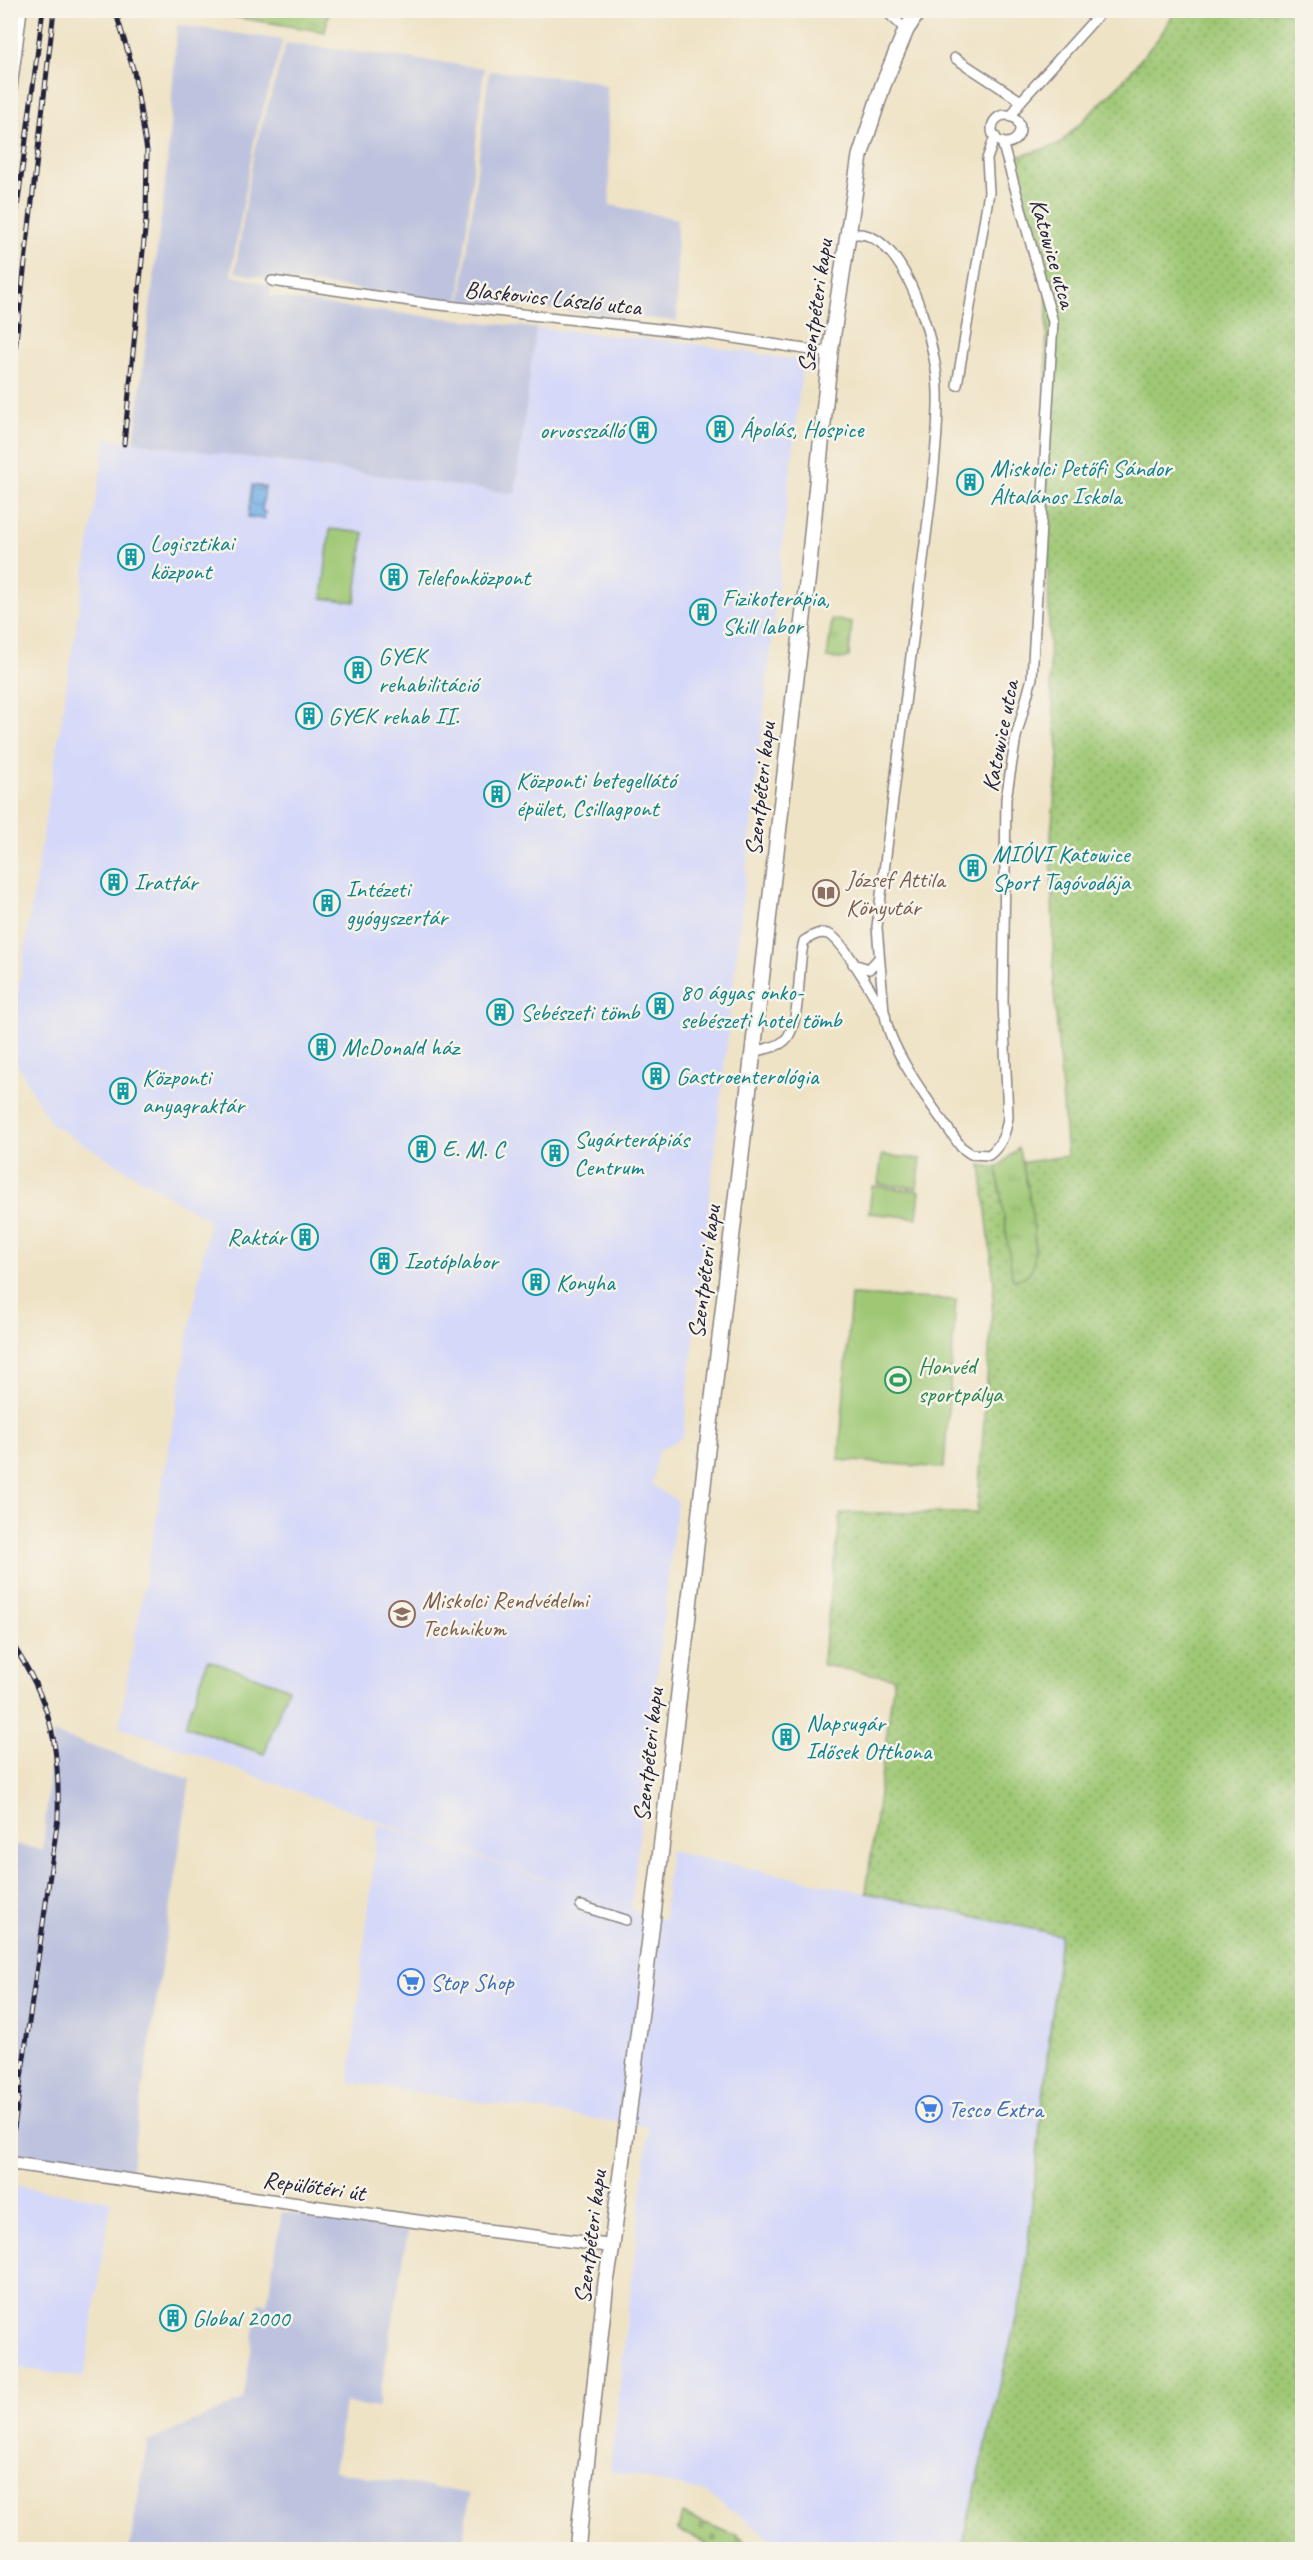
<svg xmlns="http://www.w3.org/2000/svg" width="1313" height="2560" viewBox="0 0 1313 2560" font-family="Caveat,sans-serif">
  <defs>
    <pattern id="grass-dots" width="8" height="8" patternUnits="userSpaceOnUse" patternTransform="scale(1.5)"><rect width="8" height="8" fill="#9fc875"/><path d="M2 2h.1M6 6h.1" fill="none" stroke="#81a261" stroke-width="1.8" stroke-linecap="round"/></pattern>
    <pattern id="cemetery-stones" width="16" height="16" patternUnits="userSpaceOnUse" patternTransform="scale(1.5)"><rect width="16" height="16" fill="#9fc875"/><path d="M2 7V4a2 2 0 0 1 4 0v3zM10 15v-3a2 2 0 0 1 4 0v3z" fill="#81a261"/></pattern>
    <pattern id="park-tufts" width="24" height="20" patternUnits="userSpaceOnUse" patternTransform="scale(1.5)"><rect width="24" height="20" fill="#9fc875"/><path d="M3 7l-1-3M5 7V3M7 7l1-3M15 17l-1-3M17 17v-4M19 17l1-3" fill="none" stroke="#81a261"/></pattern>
    <pattern id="water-waves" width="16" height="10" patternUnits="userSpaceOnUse" patternTransform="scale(1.5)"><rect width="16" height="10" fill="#76b1e7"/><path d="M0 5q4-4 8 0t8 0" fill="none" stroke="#6090bc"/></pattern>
  </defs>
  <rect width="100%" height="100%" fill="#f7f3e8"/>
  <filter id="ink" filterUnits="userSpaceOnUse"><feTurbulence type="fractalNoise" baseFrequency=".0167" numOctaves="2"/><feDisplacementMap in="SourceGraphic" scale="12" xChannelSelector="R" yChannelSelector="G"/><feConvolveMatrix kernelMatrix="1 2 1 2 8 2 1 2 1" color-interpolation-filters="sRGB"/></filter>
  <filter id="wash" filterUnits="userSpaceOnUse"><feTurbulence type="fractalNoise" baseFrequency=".008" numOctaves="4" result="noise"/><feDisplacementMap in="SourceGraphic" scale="24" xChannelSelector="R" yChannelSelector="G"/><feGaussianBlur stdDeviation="1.35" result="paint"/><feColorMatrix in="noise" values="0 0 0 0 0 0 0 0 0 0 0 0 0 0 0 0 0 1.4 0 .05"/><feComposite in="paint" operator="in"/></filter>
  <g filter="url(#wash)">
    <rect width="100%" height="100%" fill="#efe3c6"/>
    <path fill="#d4d8f9" d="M536,328L689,343L803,361L683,1437L658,1451L652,1485L677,1501L631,1909L664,1920L669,1851L1060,1934L1023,2290L961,2549H786L705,2492L610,2471L649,2127L349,2082L378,1824L615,1903L394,1827L119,1726L209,1221L50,1123L11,1053V1035L106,438L515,494Z
      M11,2185L111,2201L84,2378L11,2367Z"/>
    <path fill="#bdc3de" d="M177,25L283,40L254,141L231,274L271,286L270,296L335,306L536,328L515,494L134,442L167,166Z
      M286,43L484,68L459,302L252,276L235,272L254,152Z
      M489,71L592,80L607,87L610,205L677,219V321L461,301Z
      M53,1733L190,1779L130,2174L11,2154V1845L13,1844L43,1850Z
      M282,2212L408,2232L378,2408L345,2403L334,2471L470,2494L462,2549H129L148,2442L243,2400L259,2303L267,2304Z"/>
    <path fill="url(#grass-dots)" stroke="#607558" stroke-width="1.5" d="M1175,11H1302V2549H961L1023,2290L1060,1935L866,1893L894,1678L822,1665L841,1513H977L994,1284L981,1165L992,1167L1067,1156L1054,991L1051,833L1059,755L1050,682L1046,455L1047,279L1013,158L1058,145L1120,84L1160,36Z"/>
    <path fill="url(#cemetery-stones)" stroke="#607558" stroke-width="1.5" d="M682,2514L735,2535L756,2549H703L706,2543L678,2530Z"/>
    <path fill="url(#park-tufts)" stroke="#607558" stroke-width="1.5" d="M216,10H329V11L325,32L215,14Z
      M832,619L852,623L849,657L841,659L827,658Z
      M1018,1148C1025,1169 1041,1249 1032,1268C1029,1276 1020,1279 1013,1280L997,1169Z"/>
    <path fill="#9fc875" stroke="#607558" stroke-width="1.5" d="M330,529L364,533L355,602L322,598Z
      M882,1155L921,1159L917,1188L878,1184Z
      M872,1186L920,1191L917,1218L869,1213Z
      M851,1295L956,1300L944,1468L839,1460Z
      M208,1660L288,1688L264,1754L185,1726Z"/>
    <path fill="url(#water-waves)" stroke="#4c6a91" stroke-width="1.5" d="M252,485L265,487L262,511L265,512L264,519L248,517Z"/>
  </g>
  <g filter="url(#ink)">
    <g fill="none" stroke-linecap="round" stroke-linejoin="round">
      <defs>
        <path id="minor" d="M885,10L906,30
          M955,58L1021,101
          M10,104L22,10
          M992 129a14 14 0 1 1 28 0a14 14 0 1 1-28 0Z
          M1011,117L1021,101L1103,10
          M847,235C853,234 860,233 866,235C910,248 937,350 938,391C939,423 935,456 932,488L877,927L884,1012
          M272,281L431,304L714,335L830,353
          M957,385L989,192L987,159L995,136
          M853,964L869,969L879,958
          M753,1052C763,1049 776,1048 784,1041C802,1027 797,964 804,941C812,936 820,930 830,935C844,941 875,998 885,1014C889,1052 939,1115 961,1147L971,1154L989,1155C1002,1145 1006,1132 1008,1117L1003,1001L1006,799L1016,737L1032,678L1053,322L1002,142
          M581,1906L626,1920"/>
        <path id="tertiary" d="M10,2163L435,2224L612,2246"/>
        <path id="primary" d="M577,2550L606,2282L612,2246L660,1858L808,574L830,353L860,156L883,85L906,30L919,10"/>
      </defs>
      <use href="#minor" stroke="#888280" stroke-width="12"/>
      <use href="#tertiary" stroke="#888280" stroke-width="15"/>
      <use href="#primary" stroke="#888280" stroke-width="18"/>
      <use href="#minor" stroke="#fff" stroke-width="9"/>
      <use href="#tertiary" stroke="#fff" stroke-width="12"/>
      <use href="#primary" stroke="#fff" stroke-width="15"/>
      <defs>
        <path id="rail" d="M115,10L134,72L147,151L146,220L124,444
          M10,262L43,10
          M10,393L54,10
          M10,1641C52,1701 60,1748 58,1818L14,2128"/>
      </defs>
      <use href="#rail" stroke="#22223b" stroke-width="5"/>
      <use href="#rail" stroke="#f7f3e8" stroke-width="3" stroke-dasharray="9" stroke-linecap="butt"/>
    </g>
  </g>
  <defs>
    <symbol id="building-ring" viewBox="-11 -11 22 22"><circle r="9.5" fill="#f7f3e8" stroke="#0f9aa8" stroke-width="1.5"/><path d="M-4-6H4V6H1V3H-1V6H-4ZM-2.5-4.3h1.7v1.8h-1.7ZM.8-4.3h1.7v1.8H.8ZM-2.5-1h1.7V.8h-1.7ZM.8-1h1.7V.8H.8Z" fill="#0f9aa8"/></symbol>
    <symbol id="library-ring" viewBox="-11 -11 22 22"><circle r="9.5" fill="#f7f3e8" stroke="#8d6e63" stroke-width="1.5"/><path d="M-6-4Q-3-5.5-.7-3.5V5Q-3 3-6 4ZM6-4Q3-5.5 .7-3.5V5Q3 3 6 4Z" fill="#8d6e63"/></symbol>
    <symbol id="stadium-ring" viewBox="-11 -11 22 22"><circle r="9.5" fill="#f7f3e8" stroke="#2e9e5b" stroke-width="1.5"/><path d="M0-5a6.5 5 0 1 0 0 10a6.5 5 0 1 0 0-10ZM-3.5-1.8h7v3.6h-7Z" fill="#2e9e5b"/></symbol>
    <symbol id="school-ring" viewBox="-11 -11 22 22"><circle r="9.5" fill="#f7f3e8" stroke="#8d6e63" stroke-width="1.5"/><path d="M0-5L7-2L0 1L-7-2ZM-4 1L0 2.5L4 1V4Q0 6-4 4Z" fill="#8d6e63"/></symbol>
    <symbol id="supermarket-ring" viewBox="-11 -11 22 22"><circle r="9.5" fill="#f7f3e8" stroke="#3f7fe0" stroke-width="1.5"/><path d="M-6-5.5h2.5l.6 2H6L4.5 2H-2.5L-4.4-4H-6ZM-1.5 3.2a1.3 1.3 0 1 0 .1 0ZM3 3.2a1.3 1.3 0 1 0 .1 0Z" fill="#3f7fe0"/></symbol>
  </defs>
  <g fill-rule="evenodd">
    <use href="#building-ring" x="705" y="414" width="30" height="30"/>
    <use href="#building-ring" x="628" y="415" width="30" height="30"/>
    <use href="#building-ring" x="955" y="467" width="30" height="30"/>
    <use href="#building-ring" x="116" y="542" width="30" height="30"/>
    <use href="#building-ring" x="379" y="562" width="30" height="30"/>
    <use href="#building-ring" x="688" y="597" width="30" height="30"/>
    <use href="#building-ring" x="343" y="655" width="30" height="30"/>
    <use href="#building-ring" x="294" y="701" width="30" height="30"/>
    <use href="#building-ring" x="482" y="779" width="30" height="30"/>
    <use href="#building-ring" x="958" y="853" width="30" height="30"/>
    <use href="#building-ring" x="99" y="867" width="30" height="30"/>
    <use href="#library-ring" x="811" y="878" width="30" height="30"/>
    <use href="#building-ring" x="312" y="888" width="30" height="30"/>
    <use href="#building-ring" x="645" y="991" width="30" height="30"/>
    <use href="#building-ring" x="485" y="997" width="30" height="30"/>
    <use href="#building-ring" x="307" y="1032" width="30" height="30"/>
    <use href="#building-ring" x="641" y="1061" width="30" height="30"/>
    <use href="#building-ring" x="108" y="1076" width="30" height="30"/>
    <use href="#building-ring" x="407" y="1134" width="30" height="30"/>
    <use href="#building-ring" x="540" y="1138" width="30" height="30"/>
    <use href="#building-ring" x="290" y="1222" width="30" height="30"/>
    <use href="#building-ring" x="369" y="1246" width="30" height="30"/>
    <use href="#building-ring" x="521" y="1267" width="30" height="30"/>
    <use href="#stadium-ring" x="883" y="1365" width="30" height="30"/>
    <use href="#school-ring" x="387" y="1599" width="30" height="30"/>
    <use href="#building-ring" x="771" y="1722" width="30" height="30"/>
    <use href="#supermarket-ring" x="396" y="1967" width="30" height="30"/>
    <use href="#supermarket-ring" x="914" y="2094" width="30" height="30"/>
    <use href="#building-ring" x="158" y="2303" width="30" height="30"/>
  </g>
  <g text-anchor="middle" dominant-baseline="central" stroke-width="5" stroke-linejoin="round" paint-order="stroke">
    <g font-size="24" fill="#22223b" stroke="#f7f3e8">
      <text transform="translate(1053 253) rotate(74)">Katowice utca</text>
      <text transform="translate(553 298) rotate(6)">Blaskovics László utca</text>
      <text transform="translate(815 306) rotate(-82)">Szentpéteri kapu</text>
      <text transform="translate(1000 736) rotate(-79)">Katowice utca</text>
      <text transform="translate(760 789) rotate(-84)">Szentpéteri kapu</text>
      <text transform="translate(704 1272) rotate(-83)">Szentpéteri kapu</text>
      <text transform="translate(648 1755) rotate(-84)">Szentpéteri kapu</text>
      <text transform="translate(314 2186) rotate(8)">Repülőtéri út</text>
      <text transform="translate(590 2237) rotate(-83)">Szentpéteri kapu</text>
    </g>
    <g font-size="24" fill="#0d838f" stroke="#f7f3e8" text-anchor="start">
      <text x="740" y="429">Ápolás, Hospice</text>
      <text x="624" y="430" text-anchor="end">orvosszálló</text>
      <text x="990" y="468">Miskolci Petőfi Sándor<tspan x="990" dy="28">Általános Iskola</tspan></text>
      <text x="150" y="543">Logisztikai<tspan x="150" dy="28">központ</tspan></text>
      <text x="414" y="577">Telefonközpont</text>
      <text x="722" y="598">Fizikoterápia,<tspan x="722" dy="28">Skill labor</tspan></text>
      <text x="378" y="656">GYEK<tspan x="378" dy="28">rehabilitáció</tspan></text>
      <text x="328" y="716">GYEK rehab II.</text>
      <text x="516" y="780">Központi betegellátó<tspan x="516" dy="28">épület, Csillagpont</tspan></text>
      <text x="992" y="854">MIÓVI Katowice<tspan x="992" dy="28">Sport Tagóvodája</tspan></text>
      <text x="134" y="882">Irattár</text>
      <text x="346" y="889">Intézeti<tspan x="346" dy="28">gyógyszertár</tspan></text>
      <text x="680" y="992">80 ágyas onko-<tspan x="680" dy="28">sebészeti hotel tömb</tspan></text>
      <text x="520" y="1012">Sebészeti tömb</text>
      <text x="342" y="1047">McDonald ház</text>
      <text x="676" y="1076">Gastroenterológia</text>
      <text x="142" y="1077">Központi<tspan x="142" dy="28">anyagraktár</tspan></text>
      <text x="574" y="1139">Sugárterápiás<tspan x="574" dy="28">Centrum</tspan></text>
      <text x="442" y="1149">E. M. C</text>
      <text x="286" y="1237" text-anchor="end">Raktár</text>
      <text x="404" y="1261">Izotóplabor</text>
      <text x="556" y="1282">Konyha</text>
      <text x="806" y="1723">Napsugár<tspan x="806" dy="28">Idősek Otthona</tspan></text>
      <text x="192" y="2318">Global 2000</text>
    </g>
    <g font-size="24" fill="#785e54" stroke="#f7f3e8" text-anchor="start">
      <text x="846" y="879">József Attila<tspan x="846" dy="28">Könyvtár</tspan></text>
      <text x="422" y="1600">Miskolci Rendvédelmi<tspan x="422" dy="28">Technikum</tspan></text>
    </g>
    <g font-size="24" fill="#27864d" stroke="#f7f3e8" text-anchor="start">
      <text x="918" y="1366">Honvéd<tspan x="918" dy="28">sportpálya</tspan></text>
    </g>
    <g font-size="24" fill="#366cbe" stroke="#f7f3e8" text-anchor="start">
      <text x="430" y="1982">Stop Shop</text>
      <text x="948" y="2109">Tesco Extra</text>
    </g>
  </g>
  <rect width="1313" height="2560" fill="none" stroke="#f7f3e8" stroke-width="36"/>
</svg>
